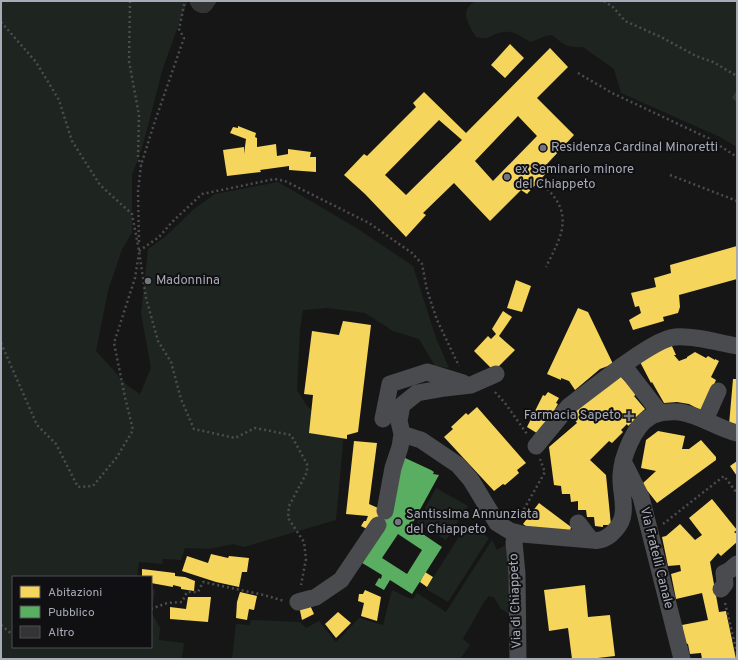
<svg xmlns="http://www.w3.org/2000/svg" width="738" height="660" viewBox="0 0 738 660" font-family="Overpass,sans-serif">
  <rect width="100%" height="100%" fill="#161616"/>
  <path fill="#1e2520" d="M1,1H188L182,15L163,68L142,148L132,175V233L122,249L108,291L96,351L127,385L140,394L151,368L141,313L148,249L166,236L194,209L215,194L278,182L355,227L413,266L436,338L449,368L435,366L419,339L393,331L365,313L328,308L303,310L300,329L297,390L307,406L324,421H345L336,520L244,547L233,544L209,549L185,548L181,560L163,559L162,564L139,562L137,577H13V647H151V589L155,590L152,613L160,628L159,640L184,643L182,658L187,659H1Z
    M477,1H737V147L720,137L621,93L614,69L583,47C568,48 564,45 552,35L546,36L531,42C522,38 514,30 504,32C492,33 489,41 476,37C468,24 458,8 477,1Z
    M436,488L468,506L446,540L417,523Z
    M467,524L489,538L448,602L426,589Z
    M492,540L497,550L510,542L514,617L501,609L494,597L489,596L484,602L463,639L470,645L460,659H232L236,624L250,625L251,620L300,622L306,628L319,621L336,642L359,618L383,625L392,590L411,599L414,598L417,593L446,612Z"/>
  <path fill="#f6d55c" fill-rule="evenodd" d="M510,44L524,58L505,78L491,65Z
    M550,48L568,67L537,98L574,135L547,164L550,169L527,194L521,190L490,221L454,183L423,213L426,215L406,237L365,194L344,175L364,154L367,156L416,107L413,103L424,92L466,133ZM518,116L537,136L493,181L475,161ZM439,120L462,140L406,195L385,175Z
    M238,126L256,133L255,137L257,138V147L276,144L277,156L288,154V149L311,152L310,157H316V172L289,170V166L260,170L261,172L227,176L223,150L244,147V154L246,139L230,133L233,127L238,128Z
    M737,246V279L679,295L680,307L678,313L663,317L664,321L633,330L629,320L641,313L639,306L635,307L631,293L656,287L654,278L671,273L670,265Z
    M516,280L531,286L522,312L507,308Z
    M578,308L588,312L613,364L600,369L575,390L569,381L561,378V380L547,374Z
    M503,311L512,317L499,336L515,350L494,371L474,351L488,336L491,339L496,334L492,329Z
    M343,321L371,325L358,432L347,435V439L309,433L313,395L304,394L312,331L339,335Z
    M671,344L676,355H674L679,361L687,358V357L695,352L706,358L708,356L715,360V359L719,361L711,377L716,380L702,411L689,404L677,402L664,403L652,382L651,383L639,360Z
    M620,376L637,394L634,396L645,409L635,418L636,419L628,426L627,424L621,430L623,432L612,443L609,441L590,460L606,475L611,525H603V527L595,526L594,517H587L586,510H578V501L571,502L570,494H562L561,486L554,485L549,447L577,423L571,415Z
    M733,379H737V426L729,425Z
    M548,392L559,398L556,403L558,404L540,435L527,427L543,395L545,396Z
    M477,407L526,463L517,470L519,473L505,485L503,484L494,491L444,437L453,429L451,427L466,413L468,415Z
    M658,431L685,436L682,449H689L701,440L716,457V460L657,503L642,484L656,471L641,468L646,440Z
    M354,441L377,443L369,504L387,512L386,519L382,526L369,530L361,526L364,521H366L368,516L346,514Z
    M737,461V476L730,466Z
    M712,499L737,530L734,532L737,534V542L721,556L718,553L710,562L719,612L726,611L736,659H702L701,653L690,654L688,644L685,643L682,625L708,620L702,593L676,599L671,574L681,571L680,565L668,566L662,537L666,536L680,524L695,540L702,535L689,518Z
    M539,503L571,527L569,536L532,530L523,524Z
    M211,554L228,558L229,556L249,558L247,572H242L239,587L216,582L182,571L187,556L208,563Z
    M142,569L175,573V576L185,577L195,581L194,591L181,589V587L173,585V587L151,583V577H142Z
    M425,572L433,577L427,587L420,582Z
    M585,585L588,617L610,615L615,656L589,659H572L568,628L549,631L544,590Z
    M365,590L381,597L377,621L361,616L364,603L358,601L359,594H363Z
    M240,592L257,596L254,610L249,609L247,620L236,618L237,602Z
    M188,597H211L208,622L170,619V607L186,609Z
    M309,603L314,614L302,620L299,606Z
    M338,612L351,623L336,638L325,624Z"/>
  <path fill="#5aae61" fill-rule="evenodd" d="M403,457L431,470L434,472L433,474L439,475L411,526L442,547L412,594L390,580L384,590L375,585L379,578L381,579L382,575L359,561L386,519ZM398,534L422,550L407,574L382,558Z"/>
  <path fill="#343435" d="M190,1H217L211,10L207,13H200L194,10L190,4Z
    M737,90V102L732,98Z"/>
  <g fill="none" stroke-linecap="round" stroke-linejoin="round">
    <path stroke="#4c4c51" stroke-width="2.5" stroke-dasharray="2 3" stroke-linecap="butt" d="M130,1L129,61L139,115L138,158L141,165
      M604,1L613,7L625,21L661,37L696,56L713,62L737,76
      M1,22L36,62L59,100L72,141L100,185L132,214L139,251L146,298L158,341L171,362L181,399L194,429L235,438L255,428L291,435L307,464V472L289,506L288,518L304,542L306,559L301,585
      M578,73L612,93L708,138L737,157
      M670,175L737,201
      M540,182C545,187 551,192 555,198C572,222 557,244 546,267
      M139,242L138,191L141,165L154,124L184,38L179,29L185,1
      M139,251L159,237L172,222L202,194L275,179L285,181L369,223L412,253L422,264L427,290L437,320L459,366
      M1,343L37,425L56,444L78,487L93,486L117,457L133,430L125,397L114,343L135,278L139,253
      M495,392L505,403L527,434
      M519,518L545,472L540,459
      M663,524L724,476L737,493
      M725,603L737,653
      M151,609L167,603L182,602L187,592H198L203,582L264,595L284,601
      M1,625L13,635
      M55,647H58"/>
    <path stroke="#4a4b4f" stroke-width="17" d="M660,413L623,365C635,357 661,338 675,337C692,335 720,343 737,346
      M383,419L390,384L427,372L463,383
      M705,420L718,391
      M402,434L421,440L458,465L471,480L497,523L510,531L522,534L591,540C594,540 597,541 600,540C610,538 622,525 623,514C625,501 620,488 621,475C622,457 634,426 650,417C658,412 671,411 680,412C700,415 717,428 737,433
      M536,446L569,406L623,365
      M623,461L641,497L682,659
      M385,511L393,468L400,447L402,434L399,421L402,405L417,393L445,388L471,385L496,374
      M578,523L591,540
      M514,542L517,574L518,659
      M721,589L725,584L724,573L730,570L737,564
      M298,602L316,597L341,580L378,525"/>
  </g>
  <g fill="#74767f" stroke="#101012" stroke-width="1.5">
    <circle cx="543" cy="148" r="4"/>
    <circle cx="507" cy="177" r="4"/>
    <circle cx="148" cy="281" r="4"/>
    <path d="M627 410h4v4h4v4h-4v4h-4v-4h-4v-4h4z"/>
    <circle cx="398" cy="522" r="4"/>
  </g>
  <g text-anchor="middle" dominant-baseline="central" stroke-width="4" stroke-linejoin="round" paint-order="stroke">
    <g font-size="13" fill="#a7aab7" stroke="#101012" text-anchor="start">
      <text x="551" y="148">Residenza Cardinal Minoretti</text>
      <text x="515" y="170">ex Seminario minore<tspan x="515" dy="15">del Chiappeto</tspan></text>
      <text x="156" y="281">Madonnina</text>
      <text x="621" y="416" text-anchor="end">Farmacia Sapeto</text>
      <text x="406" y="515">Santissima Annunziata<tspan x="406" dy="15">del Chiappeto</tspan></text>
    </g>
    <g font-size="13" fill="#a7aab7" stroke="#101012">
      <text transform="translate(656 558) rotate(76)">Via Fratelli Canale</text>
      <text transform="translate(516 601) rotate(-92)">Via di Chiappeto</text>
    </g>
  </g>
  <rect width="738" height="660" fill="none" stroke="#a7aab7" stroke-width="4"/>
  <rect x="12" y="576" width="140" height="72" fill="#101012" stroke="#4c4e54"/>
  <rect x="20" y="586" width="20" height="12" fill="#f6d55c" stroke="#4c4e54"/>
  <text x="48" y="596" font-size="12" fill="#a7aab7">Abitazioni</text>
  <rect x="20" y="606" width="20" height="12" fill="#5aae61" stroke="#4c4e54"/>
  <text x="48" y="616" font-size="12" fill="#a7aab7">Pubblico</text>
  <rect x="20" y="626" width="20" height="12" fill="#343435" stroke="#4c4e54"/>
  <text x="48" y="636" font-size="12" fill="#a7aab7">Altro</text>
</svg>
